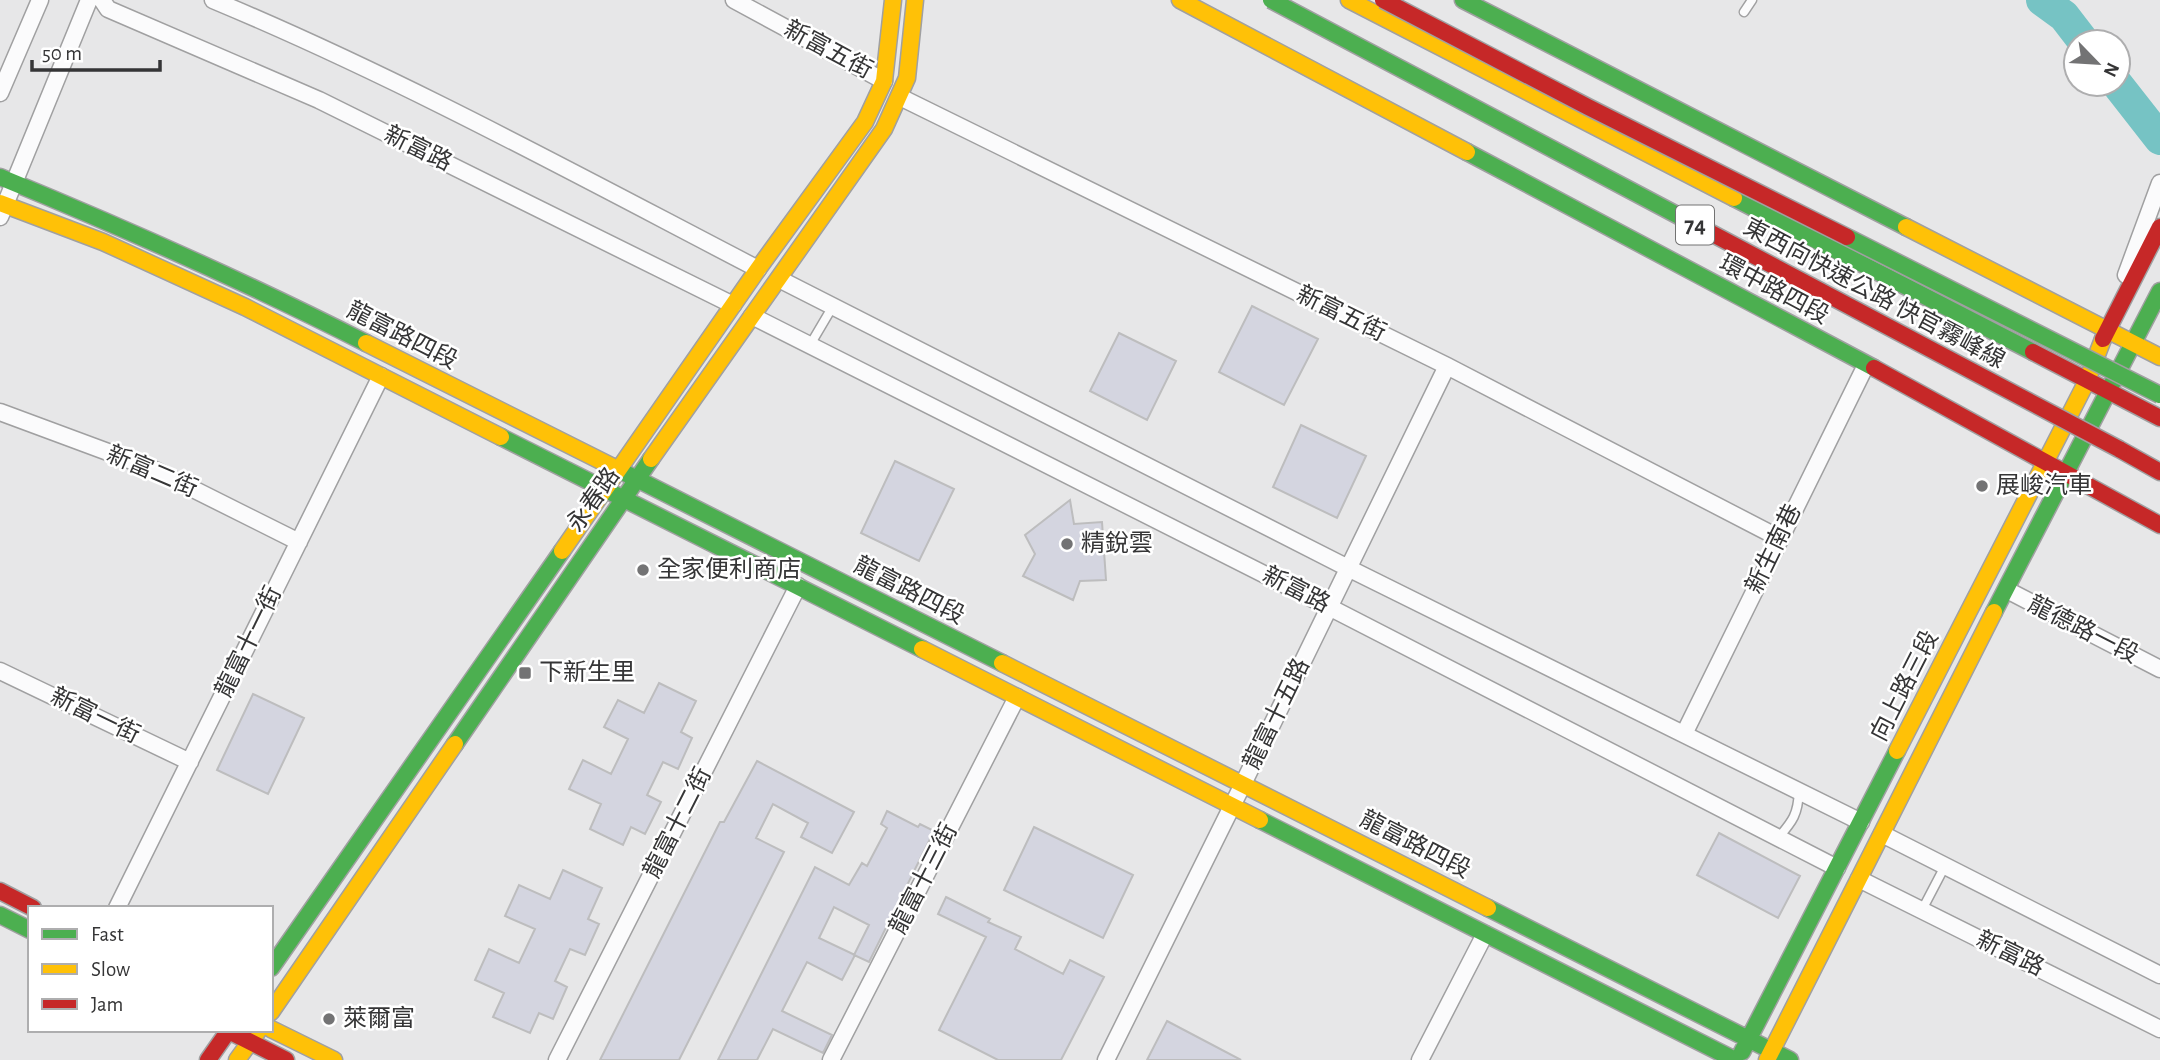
<svg xmlns="http://www.w3.org/2000/svg" width="2160" height="1060" viewBox="0 0 2160 1060" font-family="'Alegreya Sans','Noto Sans TC',sans-serif">
  <rect width="100%" height="100%" fill="#e7e7e8"/>
  <g fill="none" stroke-linecap="round" stroke-linejoin="round">
    <path stroke="#76c3c4" stroke-width="32" d="M2042,0L2064,16L2084,42
      M2117,84L2160,139"/>
  </g>
  <path fill="#d4d5e0" stroke="#bdbdbe" stroke-width="2" d="M1252,306L1318,339L1284,405L1219,372Z
    M1119,333L1176,361L1147,420L1090,391Z
    M1301,425L1366,456L1337,518L1273,487Z
    M895,461L954,489L919,561L861,533Z
    M1070,500L1074,524L1102,522L1106,580L1080,581L1073,600L1023,576L1035,554L1025,535Z
    M659,683L696,701L681,732L692,738L678,769L663,762L647,795L661,802L645,834L631,827L623,845L590,829L601,804L569,789L583,760L611,774L628,739L604,727L618,700L644,713Z
    M253,694L304,718L268,794L217,770Z
    M757,761L854,812L832,853L801,837L808,823L773,804L756,838L784,852L679,1060H600L720,822H724Z
    M887,811L918,827L920,824L934,831L869,962L854,955L869,925L834,907L819,938L855,955L842,980L807,962L782,1011L832,1035L823,1053L773,1029L757,1060H718L815,867L849,885L862,863L867,866L887,828L881,824Z
    M1034,827L1133,875L1103,938L1004,890Z
    M1719,833L1800,876L1778,918L1697,875Z
    M563,870L602,888L588,919L599,924L585,955L570,949L555,981L567,987L553,1019L539,1013L530,1033L493,1017L504,993L475,980L489,949L519,963L535,929L505,916L519,885L550,899Z
    M946,897L990,919L988,922L1021,937L1015,949L1063,974L1070,960L1104,977L1061,1060H998L939,1030L986,937L938,914Z
    M1167,1021L1241,1060H1147Z"/>
  <g fill="none" stroke-linecap="round" stroke-linejoin="round">
    <defs>
      <path id="lane" d="M1744,12L1752,0
        M810,345L833,306
        M1778,838C1793,821 1798,814 1799,791
        M1922,910L1945,866"/>
      <path id="street" d="M102,0L108,9L319,100L733,305
        M213,0C400,78 579,176 758,269
        M734,0L884,81
        M0,93L40,0
        M900,97L1447,366L1779,538
        M0,217L89,0
        M2126,275L2160,183
        M779,279L1348,568L1861,822
        M752,316L1329,607L1837,868
        M0,412L151,468L299,542
        M2007,590L2160,669
        M0,671L190,762
        M1684,734L1866,365
        M1882,834L2160,975
        M1859,879L2160,1029
        M117,908L381,376
        M557,1060L798,586
        M831,1060L1017,697
        M1106,1060L1243,784L1447,366
        M1420,1060L1485,934"/>
      <path id="fast" d="M1463,0L1906,227
        M1467,152L1874,368
        M0,177C124,228 246,282 366,343
        M1734,198L2033,352
        M501,437L922,649
        M613,467L1002,663
        M1994,612L2160,291
        M455,744L651,459
        M1260,820L1735,1060
        M1488,908L1790,1060
        M0,915L30,930
        M271,968L562,551
        M1742,1052L1897,751"/>
      <path id="slow" d="M1180,0L1467,152
        M1349,0L1734,198
        M0,203L103,242L245,307L501,437
        M1906,227L2160,357
        M366,343L613,467
        M651,459L884,129L907,78L915,0
        M562,551L758,269L865,122L884,81L893,0
        M922,649L1260,820
        M1002,663L1488,908
        M1897,751L2087,381L2103,339
        M271,1012L455,744
        M271,1029L334,1060
        M237,1060L258,1031
        M1767,1060L1994,612"/>
      <path id="jam" d="M2103,339L2160,227
        M2033,352L2160,418
        M1874,368L2160,525
        M2119,449L2160,472
        M0,891L33,908
        M227,1030L286,1060
        M208,1060L229,1030"/>
    </defs>
    <use href="#lane" stroke="#a0a0a1" stroke-width="11"/>
    <use href="#street" stroke="#a0a0a1" stroke-width="19"/>
    <use href="#fast" stroke="#a0a0a1" stroke-width="19"/>
    <use href="#slow" stroke="#a0a0a1" stroke-width="19"/>
    <use href="#jam" stroke="#a0a0a1" stroke-width="19"/>
    <use href="#lane" stroke="#fbfbfc" stroke-width="8"/>
    <use href="#street" stroke="#fbfbfc" stroke-width="16"/>
    <use href="#fast" stroke="#4caf50" stroke-width="16"/>
    <use href="#slow" stroke="#ffc107" stroke-width="16"/>
    <use href="#jam" stroke="#c62828" stroke-width="16"/>
    <defs>
      <path id="fast-bridge" d="M1271,0L1711,233
        M1847,237L2160,395"/>
      <path id="jam-bridge" d="M1383,0L1588,107L1847,237
        M1711,233L2119,449"/>
    </defs>
    <use href="#fast-bridge" stroke="#a0a0a1" stroke-width="19" stroke-linecap="butt"/>
    <use href="#jam-bridge" stroke="#a0a0a1" stroke-width="19" stroke-linecap="butt"/>
    <use href="#fast-bridge" stroke="#4caf50" stroke-width="16"/>
    <use href="#jam-bridge" stroke="#c62828" stroke-width="16"/>
  </g>
  <g fill="#737374" stroke="#fff" stroke-width="2.5">
    <circle cx="1982" cy="486" r="7"/>
    <circle cx="1067" cy="544" r="7"/>
    <circle cx="643" cy="570" r="7"/>
    <rect x="518" y="666" width="14" height="14" rx="3.5"/>
    <circle cx="329" cy="1019" r="7"/>
  </g>
  <g text-anchor="middle" dominant-baseline="central" stroke-width="5" stroke-linejoin="round" paint-order="stroke">
    <rect fill="#fff" stroke="#727272" stroke-width="2" x="1676" y="205.5" width="38" height="39" rx="5"/>
    <g font-size="23" font-weight="bold" fill="#353536">
      <text x="1695" y="225">74</text>
    </g>
    <g font-size="24" fill="#353536" stroke="#fff">
      <text transform="translate(828 50) rotate(28)">新富五街</text>
      <text transform="translate(418 149) rotate(26)">新富路</text>
      <text transform="translate(1774 290) rotate(28)">環中路四段</text>
      <text transform="translate(1874 294) rotate(28)">東西向快速公路 快官霧峰線</text>
      <text transform="translate(1341 314) rotate(26)">新富五街</text>
      <text transform="translate(402 336) rotate(27)">龍富路四段</text>
      <text transform="translate(152 472) rotate(23)">新富二街</text>
      <text transform="translate(594 500) rotate(-55)">永春路</text>
      <text transform="translate(1774 549) rotate(-64)">新生南巷</text>
      <text transform="translate(1296 590) rotate(27)">新富路</text>
      <text transform="translate(909 591) rotate(27)">龍富路四段</text>
      <text transform="translate(2083 630) rotate(27)">龍德路一段</text>
      <text transform="translate(249 642) rotate(-64)">龍富十一街</text>
      <text transform="translate(1905 686) rotate(-63)">向上路三段</text>
      <text transform="translate(1277 714) rotate(-64)">龍富十五路</text>
      <text transform="translate(95 716) rotate(26)">新富一街</text>
      <text transform="translate(678 823) rotate(-63)">龍富十二街</text>
      <text transform="translate(1415 845) rotate(27)">龍富路四段</text>
      <text transform="translate(924 879) rotate(-63)">龍富十三街</text>
      <text transform="translate(2010 954) rotate(26)">新富路</text>
    </g>
    <g font-size="24" fill="#353536" stroke="#fff" text-anchor="start">
      <text x="1996" y="486">展峻汽車</text>
      <text x="1081" y="544">精銳雲</text>
      <text x="657" y="570">全家便利商店</text>
      <text x="539" y="673">下新生里</text>
      <text x="343" y="1019">萊爾富</text>
    </g>
  </g>
  <rect x="28" y="906" width="245" height="126" fill="#ffffff" stroke="#aeaeaf" stroke-width="2"/>
  <rect x="42" y="929" width="35" height="10" fill="#4caf50" stroke="#aeaeaf" stroke-width="2"/>
  <text x="91" y="941" font-size="21" fill="#353536">Fast</text>
  <rect x="42" y="964" width="35" height="10" fill="#ffc107" stroke="#aeaeaf" stroke-width="2"/>
  <text x="91" y="976" font-size="21" fill="#353536">Slow</text>
  <rect x="42" y="999" width="35" height="10" fill="#c62828" stroke="#aeaeaf" stroke-width="2"/>
  <text x="91" y="1011" font-size="21" fill="#353536">Jam</text>
  <g transform="translate(2097 63) rotate(115)"><circle r="33" fill="#ffffff" stroke="#aeaeaf" stroke-width="2"/>
  <path d="M0-5L12 26L0 18L-12 26Z" fill="#737374"/>
  <text y="-10" font-size="19" font-weight="bold" text-anchor="middle" fill="#353536">N</text>
  </g>
  <path d="M32 60v10h128v-10" fill="none" stroke="#353536" stroke-width="3.5"/>
  <text x="42" y="60" font-size="21" fill="#353536" stroke="#ffffff" stroke-width="5" paint-order="stroke">50 m</text>
</svg>
